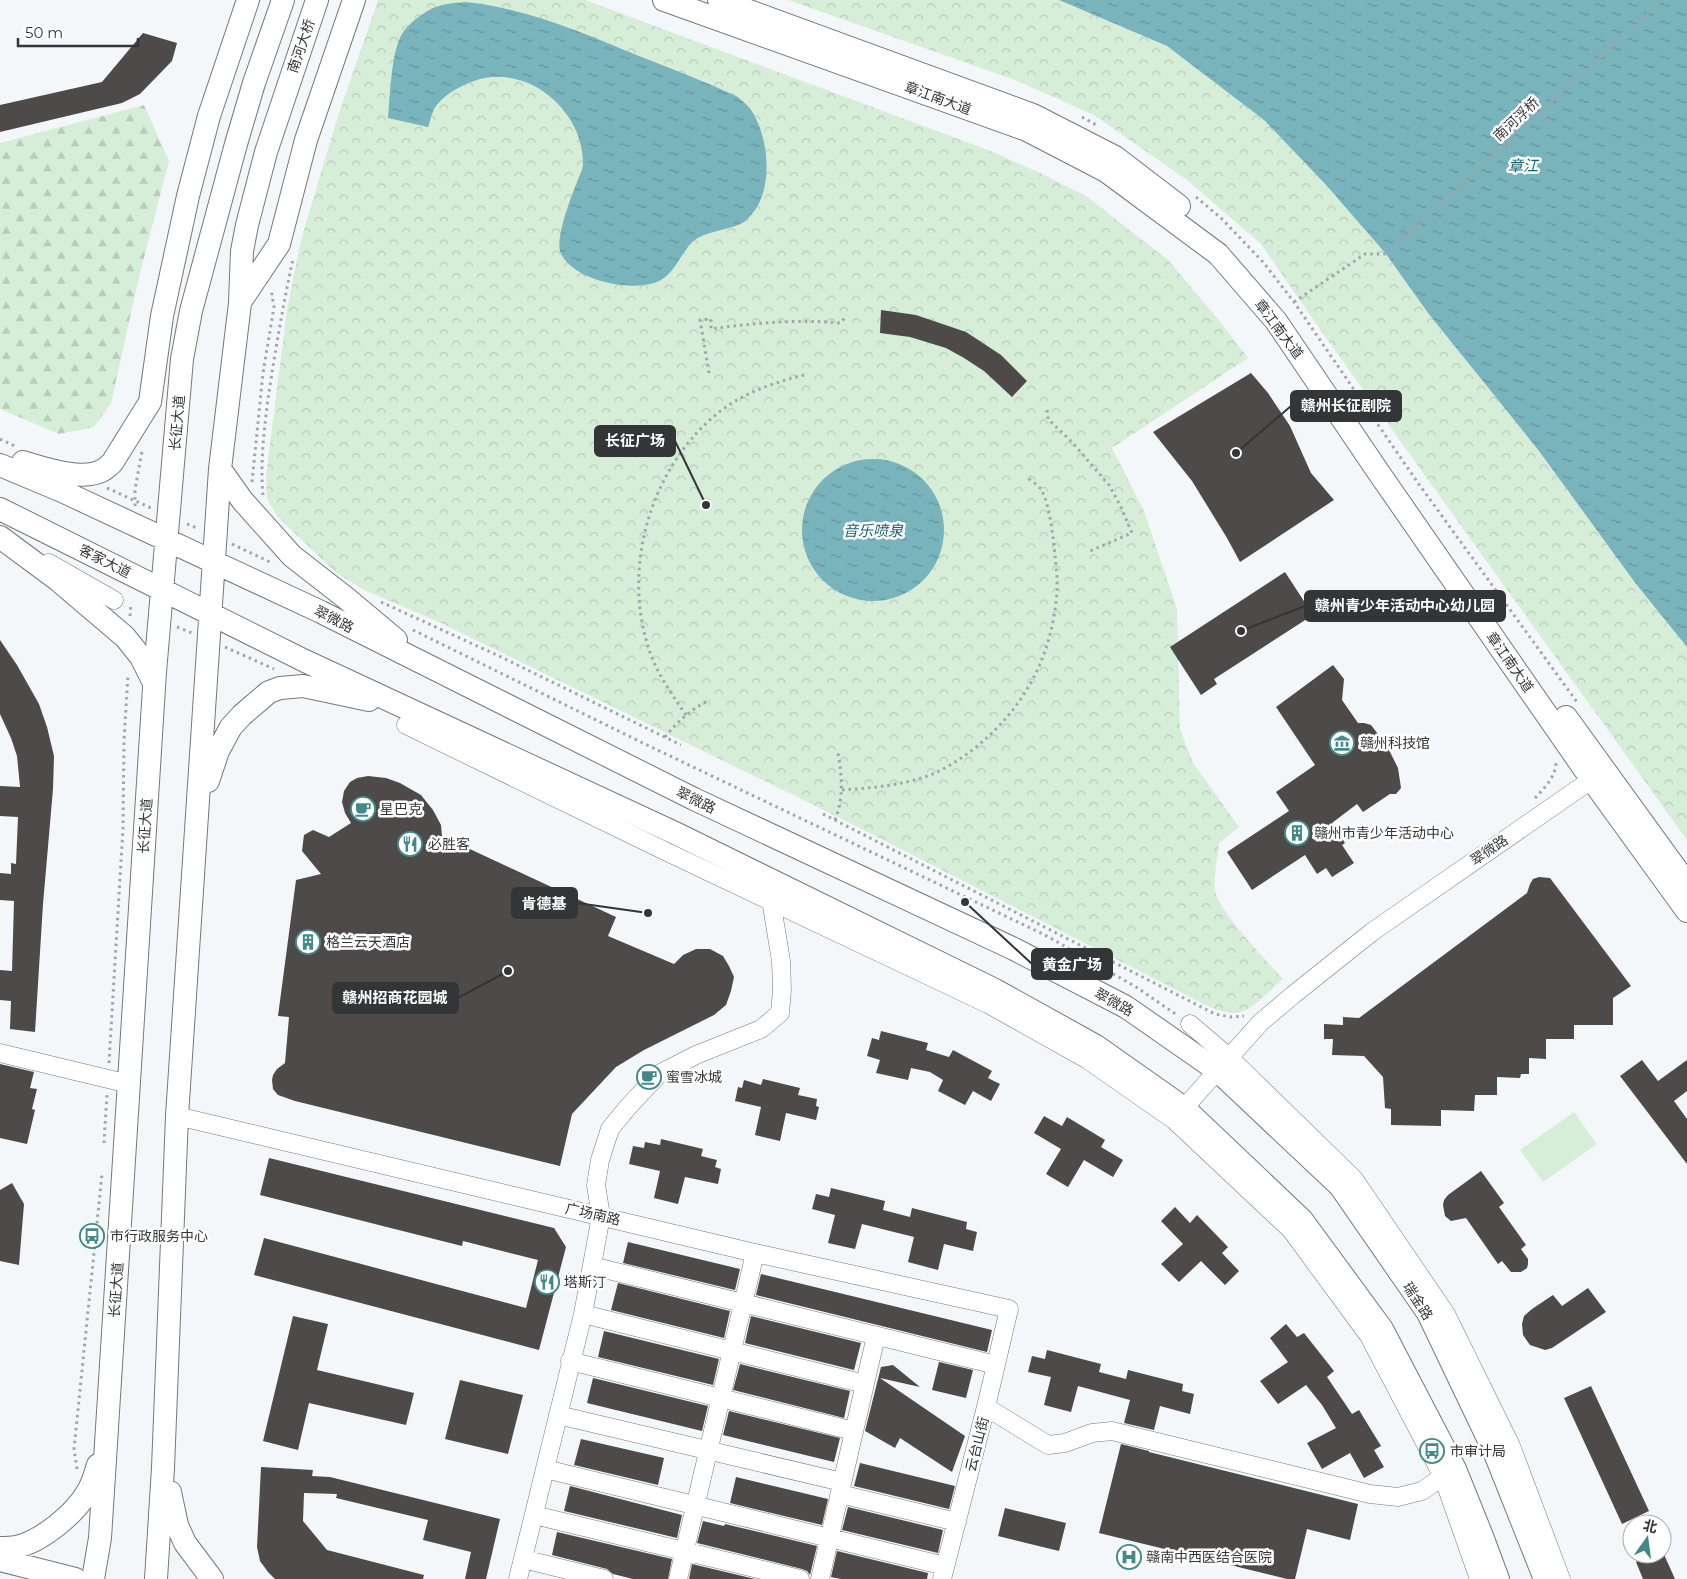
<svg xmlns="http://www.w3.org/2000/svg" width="1687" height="1579" viewBox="0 0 1687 1579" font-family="Montserrat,'Noto Sans SC',sans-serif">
  <defs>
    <pattern id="forest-firs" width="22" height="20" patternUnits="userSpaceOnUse" patternTransform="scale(1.25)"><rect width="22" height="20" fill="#d6edd8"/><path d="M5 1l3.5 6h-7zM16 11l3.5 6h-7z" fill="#b8ccba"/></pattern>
    <pattern id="park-crowns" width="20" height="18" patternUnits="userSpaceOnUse" patternTransform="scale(1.25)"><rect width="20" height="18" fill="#d6edd8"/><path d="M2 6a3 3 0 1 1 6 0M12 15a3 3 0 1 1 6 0" fill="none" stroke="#b8ccba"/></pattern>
    <pattern id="water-ripples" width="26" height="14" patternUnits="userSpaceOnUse" patternTransform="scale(1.25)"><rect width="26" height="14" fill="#79b4bc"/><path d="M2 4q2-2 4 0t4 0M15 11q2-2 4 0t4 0" fill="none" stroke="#64939a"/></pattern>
  </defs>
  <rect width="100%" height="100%" fill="#f3f7fa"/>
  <path fill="url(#forest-firs)" d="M144,105L169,161L139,277L111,403L94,427L59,434L0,409V143Z"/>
  <path fill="url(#park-crowns)" d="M378,0H585L988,150L1040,173L1086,196L1168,260L1218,319L1248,358L1112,448L1144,511L1177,609L1180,729L1193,763L1239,827L1219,843C1218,858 1213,875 1215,890C1217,910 1268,962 1283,979C1274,987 1256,1005 1246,1010C1227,1020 1203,1003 1186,995L832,814L443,624L362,589L334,571L277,516L267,499L266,476L287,310L301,240L337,119Z
    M788,0H1059L1167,46L1264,120L1327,186L1386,254L1428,313L1539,451L1636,584L1687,647V840L1324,335L1261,244L1187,180L1094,115L1015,80Z"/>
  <path fill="#d6edd8" d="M1574,1112L1597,1144L1543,1182L1520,1150Z"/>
  <path fill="url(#water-ripples)" d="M1059,0H1687V647L1636,584L1539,451L1428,313L1386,254L1327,186L1264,120L1167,46Z
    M465,2C526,8 583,33 639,56C672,69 706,82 738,97C742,101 748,105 751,110C769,136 774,189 752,214C750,216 747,220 744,222C730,230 712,230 698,238C683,246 678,270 661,280C636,294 570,281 560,251C556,236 571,197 577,182C579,176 583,170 583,164C584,110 526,62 474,81C459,86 442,96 434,109C431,115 430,122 428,127L388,118C390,97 391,52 402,34C408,24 420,15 431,9C441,4 454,3 465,2Z
    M802 530a71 71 0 1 1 142 0a71 71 0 1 1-142 0Z"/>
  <path fill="#4e4a49" d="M143,33L177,43L172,61L140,94L122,103L0,132V105L102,82Z
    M881,310L916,315L966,332L1001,355L1027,381L1012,397L984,371L964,358L946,348L910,337L880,333Z
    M1251,373L1268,393L1290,426L1311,473L1334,500L1240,562L1227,538L1192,481L1153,432Z
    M1285,572L1313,615L1214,679L1217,684L1201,695L1170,647Z
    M0,640L17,665L39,704L47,727L54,756L53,789L43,904L35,1032L10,1029L11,1001L0,1000V970L12,971L14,901L0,900V873L11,874V863L16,864L18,817L0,816V786L20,787L17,756L11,738L0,714Z
    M1333,665L1344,679L1342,700L1358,723H1364L1371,725L1387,746L1398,768L1401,788L1396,794H1390L1363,812L1357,804L1332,823L1345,843L1342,845L1354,863L1332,877L1326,868L1317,874L1305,855L1252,890L1227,852L1289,811L1276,792L1315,765L1276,707Z
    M368,776L386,778L400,783L421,795L433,810L441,825L442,836L616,917L608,936L674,964L683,955L696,949H710L723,956L729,966L734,977L731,991L726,1005L714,1015L644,1050L616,1067L572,1114L560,1166L295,1101L278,1095L273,1089L272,1080L273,1075L277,1069L285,1063L289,1017L278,1016L296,880L321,874L302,851L304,835L313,830L329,837L351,823L345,813L342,802L344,791L350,782L357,778Z
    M1539,877L1550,878L1631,986L1613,998V1025H1574V1039H1546V1059L1529,1058V1074H1521L1520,1078L1497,1077V1095H1475L1474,1111L1441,1110V1126L1391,1125V1109L1385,1108L1383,1077L1364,1056L1332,1055L1333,1039H1324V1024L1343,1025V1017L1359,1018L1527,893L1530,884L1533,879Z
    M881,1031L928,1043L926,1050L949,1057L953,1050L992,1071L988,1078L1000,1084L991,1101L973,1091L965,1105L938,1091L943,1080L930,1072L911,1068L908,1080L876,1073L880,1060L867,1056L872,1038L879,1040Z
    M1642,1060L1658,1081L1687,1060V1091L1674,1101L1687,1119V1164L1620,1076Z
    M0,1064L34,1072L30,1088L37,1089L32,1109L35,1110L27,1144L0,1138Z
    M763,1079L800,1088L798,1095L817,1099L816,1106L819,1107L816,1120L786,1113L780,1141L755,1135L761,1107L735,1101L738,1087L742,1088L744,1080L761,1085Z
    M1044,1116L1062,1126L1067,1117L1105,1140L1101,1147L1123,1160L1113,1177L1084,1160L1068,1187L1046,1174L1061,1149L1034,1133Z
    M661,1139L703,1149L701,1156L717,1160L715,1167L721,1169L718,1184L685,1177L678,1204L654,1198L660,1171L629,1164L633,1146L644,1148L645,1142L660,1145Z
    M269,1158L554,1228L566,1247L539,1350L254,1275L264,1238L526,1308L538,1260L463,1241L462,1246L260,1195Z
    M1481,1171L1504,1203L1499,1207L1526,1245L1521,1249L1528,1259V1264L1527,1268L1521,1272H1511L1502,1261L1498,1264L1466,1218L1451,1221L1445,1216L1443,1205L1444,1200L1448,1195Z
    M12,1183L24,1204L19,1265L0,1261V1190Z
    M831,1188L885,1201L883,1210L910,1217L912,1208L967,1222L966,1229L977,1232L973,1251L944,1244L938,1270L908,1262L914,1237L862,1224L855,1249L828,1243L835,1215L812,1209L816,1194L829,1197Z
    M1175,1207L1190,1223L1197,1215L1228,1247L1222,1253L1239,1271L1225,1285L1201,1261L1179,1282L1161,1264L1183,1244L1161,1221Z
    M628,1242L740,1269L735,1290L623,1263Z
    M761,1274L992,1330L987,1352L756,1295Z
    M618,1283L730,1311L724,1338L611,1310Z
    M1588,1288L1606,1312L1552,1348L1545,1350L1530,1345L1523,1335L1522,1324L1524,1316L1532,1309L1553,1295L1562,1306Z
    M293,1316L328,1324L317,1370L414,1393L406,1425L309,1403L298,1450L263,1441Z
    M751,1316L861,1343L854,1370L745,1343Z
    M1286,1324L1297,1337L1304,1333L1334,1371L1327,1377L1352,1414L1359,1410L1381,1446L1374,1450L1384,1467L1364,1478L1350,1453L1322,1469L1307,1443L1336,1428L1322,1405L1306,1385L1278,1404L1260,1381L1288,1362L1270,1338Z
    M604,1331L719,1359L713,1385L598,1357Z
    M1047,1350L1101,1364L1099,1372L1126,1379L1128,1370L1183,1384L1182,1391L1194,1394L1190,1414L1160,1406L1154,1430L1124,1423L1130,1400L1078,1386L1071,1412L1044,1405L1051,1377L1028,1372L1032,1356L1045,1359Z
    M939,1362L973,1370L966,1398L932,1390Z
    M740,1364L850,1391L844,1418L733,1390Z
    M893,1365L920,1387L880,1378L965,1436L952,1472L900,1438L895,1448L865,1431L881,1367Z
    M593,1378L708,1406L702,1431L587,1403Z
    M460,1380L523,1395L508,1454L445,1439Z
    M1591,1386L1649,1511L1622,1524L1564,1398Z
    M729,1411L840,1438L834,1462L723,1435Z
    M581,1439L664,1458L658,1485L574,1465Z
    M1121,1444L1149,1451V1452L1358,1504L1350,1540L1307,1529L1295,1579H1287L1099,1533Z
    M860,1463L955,1486L949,1509L854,1486Z
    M261,1467L313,1470L312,1476L330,1477L500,1519L486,1579H465L471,1552L423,1540L428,1520L336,1498L337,1494L304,1493L303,1521L327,1550L424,1575L423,1579H275L268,1572L260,1561L257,1547Z
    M736,1477L828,1499L822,1525L730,1503Z
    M570,1486L682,1515L677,1538L564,1511Z
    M848,1507L943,1530L938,1553L842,1530Z
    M1005,1508L1066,1523L1059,1551L998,1536Z
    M703,1521L724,1526L725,1524L817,1546L810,1575L807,1571L802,1569L697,1543Z
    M557,1532L672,1559L668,1579H633L613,1574L607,1569L552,1555Z
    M1662,1550L1675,1579H1643L1636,1562L1654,1554H1662Z
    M837,1551L928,1573L927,1579H841L831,1577Z
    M692,1564L755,1579H689Z"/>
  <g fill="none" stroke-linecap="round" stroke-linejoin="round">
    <defs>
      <path id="minor" d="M49,563L114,600
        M406,725L667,852L988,1004L1088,1060L1174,1120L1291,1230L1369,1336L1443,1477L1479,1579
        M1190,1024L1230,1058L1354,1179L1446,1314L1511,1446L1561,1579
        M0,1053L129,1084
        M1184,1108L1261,1022L1293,995L1372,932L1601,773
        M177,1116L755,1253L1009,1309L986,1407L942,1579
        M592,1266L996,1365
        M583,1314L865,1384
        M570,1361L854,1431
        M986,1407L1048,1445L1065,1443L1092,1433L1112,1431L1370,1494L1398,1497L1422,1491L1451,1471
        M558,1415L842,1482
        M545,1469L945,1566
        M840,1494L957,1522
        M534,1515L800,1579
        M523,1559L604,1579
        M518,1579L583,1314L601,1216L596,1185L600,1160L610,1129L628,1107L659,1074L696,1055L761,1029L780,1013L782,990L781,961L770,894
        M678,1579L755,1253
        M820,1579L876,1336"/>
      <path id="major" d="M664,0L1027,130L1106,171L1218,254L1276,321L1379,473L1592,780L1687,911
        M719,0L1033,115L1115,157L1179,206
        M240,302L279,244L306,140L354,0
        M23,462C43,468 83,482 103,470C106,469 109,465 112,463L150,402L162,316L188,196L209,116L248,0
        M0,465L62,491L321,612L694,799L1014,949L1126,1007L1218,1071L1340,1186L1428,1313L1494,1451L1545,1579
        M220,469L242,500L292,556L346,598L396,640
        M0,509L305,661L677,834L995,990L1096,1046L1184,1108L1302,1220L1382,1329L1455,1469L1482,1536L1498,1579
        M0,537L58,580L125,637L141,657L154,683
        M1566,717L1687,884
        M208,781L218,751L231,727L242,715L269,692L280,688L303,686L369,700
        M170,1492L177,1525L185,1543L212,1579
        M0,1548C5,1548 11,1548 16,1547C41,1542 76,1513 88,1491C93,1483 95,1474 98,1465
        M0,1560L75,1579
        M93,1579L100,1538L155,672L182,359L191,311L236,144L254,83L283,0
        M156,1579L163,1468L177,1116L220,469L240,303L242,251L247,225L266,152L317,0"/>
    </defs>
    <use href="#minor" stroke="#75787b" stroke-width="19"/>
    <use href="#major" stroke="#75787b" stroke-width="24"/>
    <path stroke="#a2a5a8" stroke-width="3" stroke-dasharray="2.5 4" stroke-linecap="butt" d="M1082,117L1098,126
      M1196,197L1221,218L1263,262L1294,302L1418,483L1577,702
      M1294,302L1365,254H1386L1662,0
      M709,373L700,320L711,319V329C754,323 797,319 841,323L846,316
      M1047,410L1048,419L1072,442L1109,485L1120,505L1132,533L1090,551
      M0,439L15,446
      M252,482L263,373L274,307L271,289
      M107,488L151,508
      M263,495C260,464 264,431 268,399C275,352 283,305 293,259
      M135,506V490L142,451
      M187,524L199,529
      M232,544L272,563
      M381,602L499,656L681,745
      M130,616L131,603
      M177,627L192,633
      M413,630L647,745L1045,935L1136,987L1177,1015
      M225,647L274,669
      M686,715C671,693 655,671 648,646C622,564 652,466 718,413C744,392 776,382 808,374
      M665,737C678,721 691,709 710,700
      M842,790C869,788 896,786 921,778C939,773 956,762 971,751C1023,711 1052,658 1057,592C1058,580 1056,567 1055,555C1053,538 1050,502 1040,488C1037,485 1032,481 1028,478
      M1535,798C1545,787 1556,777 1556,761
      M823,814L1215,1014L1230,1017L1244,1016
      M835,820C844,797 842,776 838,753
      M109,1063L123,828L124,740L128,675
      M104,1143L107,1094
      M77,1469L74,1449L102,1174"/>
    <use href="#minor" stroke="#fff" stroke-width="18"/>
    <use href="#major" stroke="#fff" stroke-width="22"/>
  </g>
  <defs>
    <symbol id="museum-ring" viewBox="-11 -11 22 22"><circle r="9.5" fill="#fff" stroke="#428a8a" stroke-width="1.5"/><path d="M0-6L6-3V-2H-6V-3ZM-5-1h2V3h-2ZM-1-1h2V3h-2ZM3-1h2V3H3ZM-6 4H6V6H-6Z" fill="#428a8a"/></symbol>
    <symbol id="cafe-ring" viewBox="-11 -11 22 22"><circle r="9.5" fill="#fff" stroke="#428a8a" stroke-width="1.5"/><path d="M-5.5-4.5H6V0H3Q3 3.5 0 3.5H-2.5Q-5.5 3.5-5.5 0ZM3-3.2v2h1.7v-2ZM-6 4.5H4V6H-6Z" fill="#428a8a"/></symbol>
    <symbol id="building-ring" viewBox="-11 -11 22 22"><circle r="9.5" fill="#fff" stroke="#428a8a" stroke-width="1.5"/><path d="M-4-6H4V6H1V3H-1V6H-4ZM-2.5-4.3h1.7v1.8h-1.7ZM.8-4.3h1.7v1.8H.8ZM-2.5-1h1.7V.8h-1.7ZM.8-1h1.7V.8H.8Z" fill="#428a8a"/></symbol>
    <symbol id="restaurant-ring" viewBox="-11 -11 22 22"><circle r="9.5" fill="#fff" stroke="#428a8a" stroke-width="1.5"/><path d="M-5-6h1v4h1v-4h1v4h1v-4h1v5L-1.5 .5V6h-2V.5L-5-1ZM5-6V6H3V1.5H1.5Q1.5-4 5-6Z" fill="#428a8a"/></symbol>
    <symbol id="bus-ring" viewBox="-11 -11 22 22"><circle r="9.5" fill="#fff" stroke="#428a8a" stroke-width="1.5"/><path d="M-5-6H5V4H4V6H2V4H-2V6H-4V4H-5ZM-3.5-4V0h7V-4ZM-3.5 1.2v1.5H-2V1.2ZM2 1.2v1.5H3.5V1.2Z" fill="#428a8a"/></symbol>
    <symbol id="hospital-ring" viewBox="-11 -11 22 22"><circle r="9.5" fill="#fff" stroke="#428a8a" stroke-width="1.5"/><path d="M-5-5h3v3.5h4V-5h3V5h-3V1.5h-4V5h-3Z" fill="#428a8a"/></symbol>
  </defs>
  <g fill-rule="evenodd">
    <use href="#museum-ring" x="1328" y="729" width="28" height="28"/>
    <use href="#cafe-ring" x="349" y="795" width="28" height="28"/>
    <use href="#building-ring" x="1283" y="819" width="28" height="28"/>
    <use href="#restaurant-ring" x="396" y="830" width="28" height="28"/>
    <use href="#building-ring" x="294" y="928" width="28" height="28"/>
    <use href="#cafe-ring" x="635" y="1063" width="28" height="28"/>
    <use href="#bus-ring" x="78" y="1222" width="28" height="28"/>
    <use href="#restaurant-ring" x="533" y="1268" width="28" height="28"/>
    <use href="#bus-ring" x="1418" y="1437" width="28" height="28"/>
    <use href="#hospital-ring" x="1115" y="1543" width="28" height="28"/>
  </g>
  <g text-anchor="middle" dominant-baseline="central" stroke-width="5" stroke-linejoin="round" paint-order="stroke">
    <g font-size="14" fill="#343537" stroke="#fff">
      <text transform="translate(301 46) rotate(-71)">南河大桥</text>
      <text transform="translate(938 98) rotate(20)">章江南大道</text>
      <text transform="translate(1516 119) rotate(-43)">南河浮桥</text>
      <text transform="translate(1279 329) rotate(53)">章江南大道</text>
      <text transform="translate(177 423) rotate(-85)">长征大道</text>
      <text transform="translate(105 561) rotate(27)">客家大道</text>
      <text transform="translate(334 619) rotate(27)">翠微路</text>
      <text transform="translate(1510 662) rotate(55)">章江南大道</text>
      <text transform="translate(696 800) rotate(26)">翠微路</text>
      <text transform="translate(145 826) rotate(-86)">长征大道</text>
      <text transform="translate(1489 850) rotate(-34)">翠微路</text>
      <text transform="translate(1114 1002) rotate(29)">翠微路</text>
      <text transform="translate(593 1214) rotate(13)">广场南路</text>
      <text transform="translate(116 1290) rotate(-86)">长征大道</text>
      <text transform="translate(1418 1301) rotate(57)">瑞金路</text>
      <text transform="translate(977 1444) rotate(-76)">云台山街</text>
    </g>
    <g font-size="14" fill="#343537" stroke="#fff" text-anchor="start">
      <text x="1360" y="743">赣州科技馆</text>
      <text x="380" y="809">星巴克</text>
      <text x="1314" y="833">赣州市青少年活动中心</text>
      <text x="428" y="844">必胜客</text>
      <text x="326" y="942">格兰云天酒店</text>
      <text x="666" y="1077">蜜雪冰城</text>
      <text x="110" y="1236">市行政服务中心</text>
      <text x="564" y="1282">塔斯汀</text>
      <text x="1450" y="1451">市审计局</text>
      <text x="1146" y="1557">赣南中西医结合医院</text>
    </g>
    <g font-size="15" font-style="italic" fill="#11636c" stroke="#fff">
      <text x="1523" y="165">章江</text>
      <text x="873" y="530">音乐喷泉</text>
    </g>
  </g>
  <path fill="none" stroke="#343537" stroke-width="2" d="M1236 453L1291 406M706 505L675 441M1241 631L1305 606M648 913L577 903M965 902L1032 964M508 971L458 998"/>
  <g fill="#343537" stroke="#fff" stroke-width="2">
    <circle cx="1236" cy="453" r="5"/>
    <circle cx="706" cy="505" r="5"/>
    <circle cx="1241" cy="631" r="5"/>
    <circle cx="648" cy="913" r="5"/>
    <circle cx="965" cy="902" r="5"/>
    <circle cx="508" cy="971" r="5"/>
  </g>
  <g fill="#343537" stroke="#343537" stroke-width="2">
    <rect x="1291" y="391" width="110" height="30" rx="5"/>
    <rect x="595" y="426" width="80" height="30" rx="5"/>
    <rect x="1305" y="591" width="200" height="30" rx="5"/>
    <rect x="512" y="888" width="65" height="30" rx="5"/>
    <rect x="1032" y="949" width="80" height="30" rx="5"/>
    <rect x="333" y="983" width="125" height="30" rx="5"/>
  </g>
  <g font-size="15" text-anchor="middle" font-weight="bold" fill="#fff">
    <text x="1346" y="411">赣州长征剧院</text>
    <text x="635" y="446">长征广场</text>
    <text x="1405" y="611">赣州青少年活动中心幼儿园</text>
    <text x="544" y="909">肯德基</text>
    <text x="1072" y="970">黄金广场</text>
    <text x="395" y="1003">赣州招商花园城</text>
  </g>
  <g transform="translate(1647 1539) rotate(14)"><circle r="24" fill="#ffffff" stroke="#aeaeaf"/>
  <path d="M0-4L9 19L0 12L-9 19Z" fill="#428a8a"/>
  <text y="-8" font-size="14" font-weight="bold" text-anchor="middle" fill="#343537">北</text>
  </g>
  <path d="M18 38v8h120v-8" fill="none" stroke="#343537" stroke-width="2.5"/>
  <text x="25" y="38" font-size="15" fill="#343537" stroke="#ffffff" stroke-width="4" paint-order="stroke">50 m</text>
</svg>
